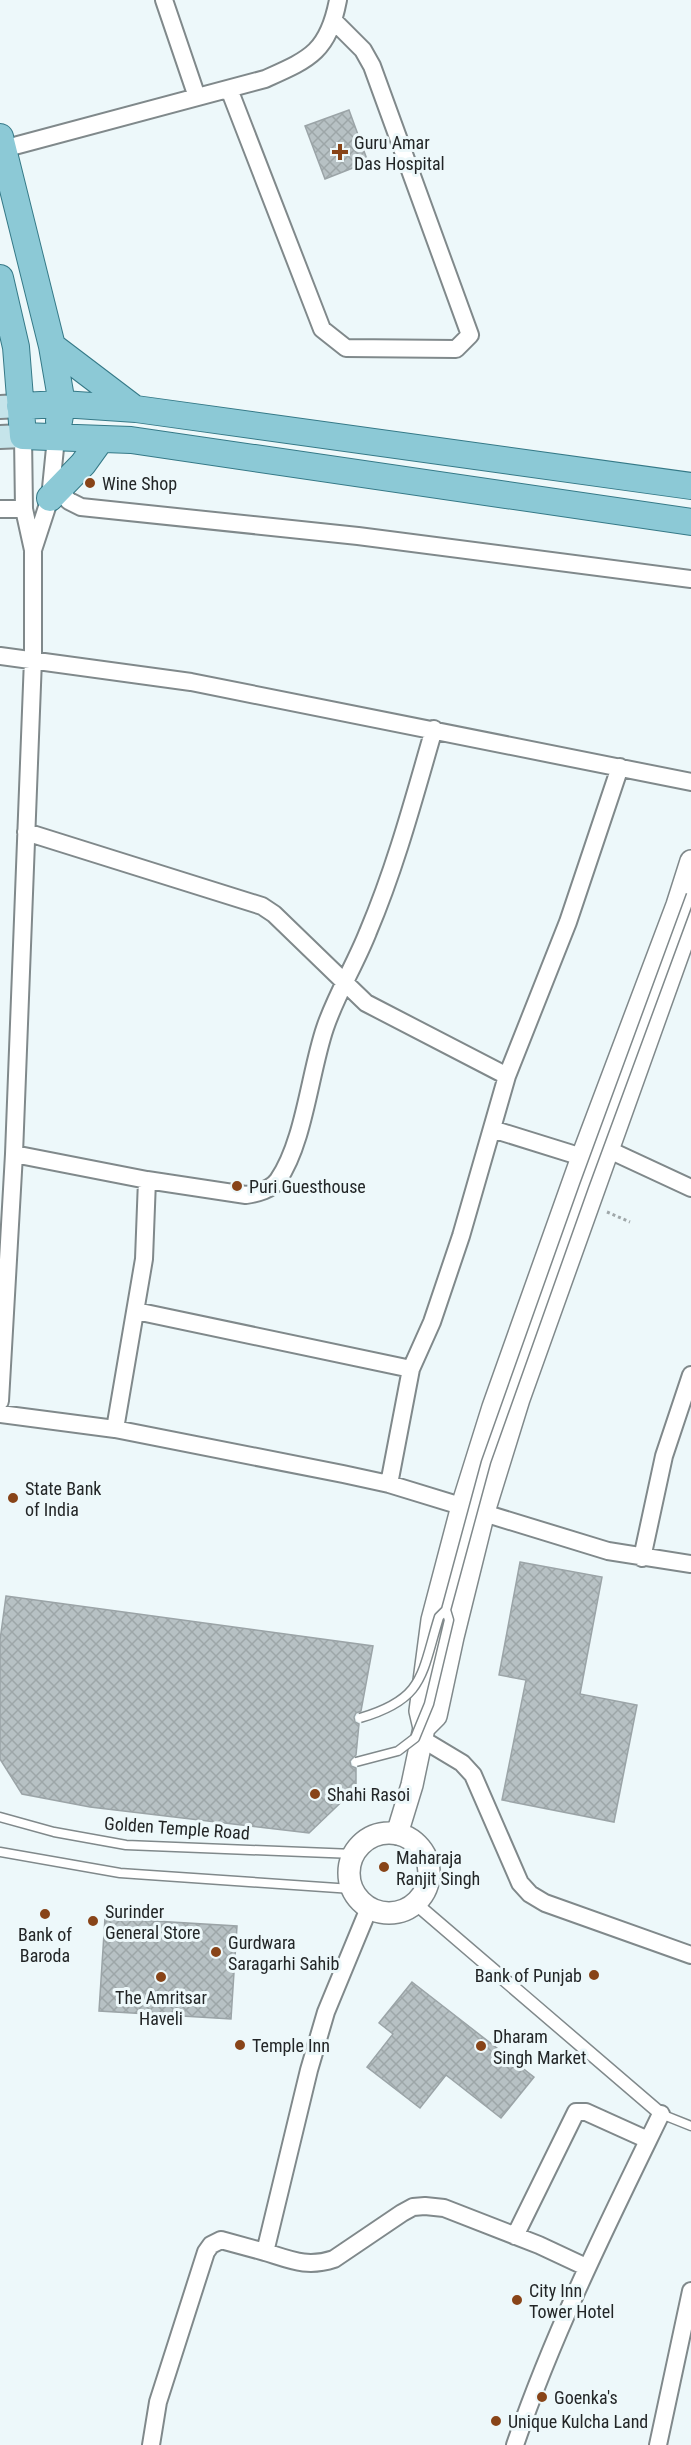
<svg xmlns="http://www.w3.org/2000/svg" width="691" height="2445" viewBox="0 0 691 2445" font-family="'Roboto Condensed',sans-serif">
  <defs>
    <pattern id="building-cross-hatch" width="8" height="8" patternUnits="userSpaceOnUse" patternTransform="scale(1.5)"><rect width="8" height="8" fill="#b7c1c4"/><path d="M0 0l8 8M0 8l8-8" fill="none" stroke="#9da6a8"/></pattern>
  </defs>
  <rect width="100%" height="100%" fill="#edf8fa"/>
  <path fill="url(#building-cross-hatch)" stroke="#9ba4a7" stroke-width="1.5" d="M349,110L368,162L325,179L305,126Z
    M520,1562L602,1577L580,1694L637,1705L614,1822L502,1800L526,1680L499,1675Z
    M6,1596L373,1646L361,1711L356,1713L354,1717L355,1722L359,1724L356,1755L350,1761L351,1766L356,1768V1788L309,1833L90,1807L22,1794L0,1759V1640Z
    M105,1918L237,1926L231,2019L99,2011Z
    M412,1982L534,2077L501,2118L446,2075L420,2108L367,2067L393,2034L379,2023Z"/>
  <g fill="none" stroke-linecap="round" stroke-linejoin="round">
    <defs>
      <path id="service" d="M0,1817L54,1832L126,1845L354,1854
        M0,1852L120,1873L352,1889
        M661,2114L691,2126"/>
      <path id="pedestrian" d="M415,1903L661,2114"/>
      <path id="minor" d="M164,0L197,97
        M229,89L322,329L346,348L456,349L470,335L372,66L363,50L334,21
        M3,149L265,79C310,59 328,52 338,0
        M59,491L69,501L81,507L358,536L691,579
        M0,509H24
        M33,550L50,498L56,438
        M0,656L191,682L691,782
        M26,832L262,906L274,914L366,1003L507,1076
        M492,1129L582,1157
        M607,1149L691,1188
        M14,1154L147,1180L246,1195C258,1193 271,1190 278,1180C304,1143 310,1072 325,1028C336,995 355,965 368,932C396,866 414,798 434,729
        M136,1311L411,1369
        M0,1401L14,1154L33,659V550L24,509L23,436
        M0,1414L115,1429L343,1474L389,1484L608,1551L691,1564
        M115,1429L144,1259L147,1180
        M389,1484L411,1369L432,1322L461,1236L507,1076L568,922L620,767
        M642,1558L664,1456L691,1375
        M422,1739L462,1763L473,1775L520,1883L530,1894L545,1903L691,1955
        M515,2236L576,2112H586L648,2140
        M265,2252C291,2260 307,2268 334,2259L402,2213L413,2207L425,2206L444,2208L539,2245L586,2267
        M151,2445L158,2402L206,2252L211,2245L221,2240L265,2252L309,2070L326,2012L369,1908
        M515,2445C554,2331 608,2223 661,2114
        M658,2445L691,2291"/>
      <path id="tertiary" d="M424,1728L436,1716L453,1637L484,1512L519,1399L691,918
        M349 1873a40 40 0 1 1 80 0a40 40 0 1 1-80 0Z
        M397,1834L412,1785L424,1728L420,1711L432,1620L462,1506L493,1407L582,1157L677,905L691,861"/>
      <path id="secondary" d="M0,407L20,406
        M0,437L23,436"/>
      <path id="primary" d="M0,137L52,346L62,404L59,421
        M0,278L16,347L23,436L131,440L691,522
        M52,346L135,409
        M20,406L62,404L136,409L691,486
        M50,498L83,464L101,439"/>
    </defs>
    <use href="#service" stroke="#80898b" stroke-width="11"/>
    <use href="#pedestrian" stroke="#80898b" stroke-width="15"/>
    <use href="#minor" stroke="#80898b" stroke-width="20"/>
    <use href="#tertiary" stroke="#80898b" stroke-width="24"/>
    <use href="#secondary" stroke="#80898b" stroke-width="26"/>
    <use href="#primary" stroke="#357987" stroke-width="28"/>
    <path stroke="#9fa7a9" stroke-width="3" stroke-dasharray="3 3" stroke-linecap="butt" d="M607,1212L630,1222"/>
    <use href="#service" stroke="#fff" stroke-width="8"/>
    <use href="#pedestrian" stroke="#fff" stroke-width="12"/>
    <use href="#minor" stroke="#fff" stroke-width="16"/>
    <use href="#tertiary" stroke="#fff" stroke-width="21"/>
    <use href="#secondary" stroke="#c5e4ea" stroke-width="22"/>
    <use href="#primary" stroke="#8cc9d6" stroke-width="26"/>
    <defs>
      <path id="service-bridge" d="M360,1718C425,1699 421,1675 439,1617L446,1610L486,1462L584,1186L691,895
        M356,1762L398,1751L415,1738L429,1704L449,1620L446,1610"/>
    </defs>
    <use href="#service-bridge" stroke="#80898b" stroke-width="11" stroke-linecap="butt"/>
    <use href="#service-bridge" stroke="#fff" stroke-width="8"/>
  </g>
  <g fill="#884418" stroke="#edf8fa" stroke-width="2">
    <path d="M337 143h6v6h6v6h-6v6h-6v-6h-6v-6h6z"/>
    <circle cx="90" cy="483" r="6"/>
    <circle cx="237" cy="1186" r="6"/>
    <circle cx="13" cy="1498" r="6"/>
    <circle cx="315" cy="1794" r="6"/>
    <circle cx="384" cy="1867" r="6"/>
    <circle cx="45" cy="1914" r="6"/>
    <circle cx="93" cy="1921" r="6"/>
    <circle cx="216" cy="1952" r="6"/>
    <circle cx="594" cy="1975" r="6"/>
    <circle cx="161" cy="1977" r="6"/>
    <circle cx="240" cy="2045" r="6"/>
    <circle cx="481" cy="2046" r="6"/>
    <circle cx="517" cy="2300" r="6"/>
    <circle cx="542" cy="2397" r="6"/>
    <circle cx="496" cy="2421" r="6"/>
  </g>
  <g text-anchor="middle" dominant-baseline="central" stroke-width="6" stroke-linejoin="round" paint-order="stroke">
    <g font-size="18" fill="#232627" stroke="#edf8fa" text-anchor="start">
      <text x="354" y="142">Guru Amar<tspan x="354" dy="21">Das Hospital</tspan></text>
      <text x="102" y="483">Wine Shop</text>
      <text x="249" y="1186">Puri Guesthouse</text>
      <text x="25" y="1488">State Bank<tspan x="25" dy="21">of India</tspan></text>
      <text x="327" y="1794">Shahi Rasoi</text>
      <text x="396" y="1857">Maharaja<tspan x="396" dy="21">Ranjit Singh</tspan></text>
      <text x="105" y="1911">Surinder<tspan x="105" dy="21">General Store</tspan></text>
      <text x="45" y="1934" text-anchor="middle">Bank of<tspan x="45" dy="21">Baroda</tspan></text>
      <text x="228" y="1942">Gurdwara<tspan x="228" dy="21">Saragarhi Sahib</tspan></text>
      <text x="582" y="1975" text-anchor="end">Bank of Punjab</text>
      <text x="161" y="1997" text-anchor="middle">The Amritsar<tspan x="161" dy="21">Haveli</tspan></text>
      <text x="493" y="2036">Dharam<tspan x="493" dy="21">Singh Market</tspan></text>
      <text x="252" y="2045">Temple Inn</text>
      <text x="529" y="2290">City Inn<tspan x="529" dy="21">Tower Hotel</tspan></text>
      <text x="554" y="2397">Goenka's</text>
      <text x="508" y="2421">Unique Kulcha Land</text>
    </g>
    <g font-size="18" fill="#232627" stroke="#edf8fa">
      <text transform="translate(177 1828) rotate(4)">Golden Temple Road</text>
    </g>
  </g>
</svg>
